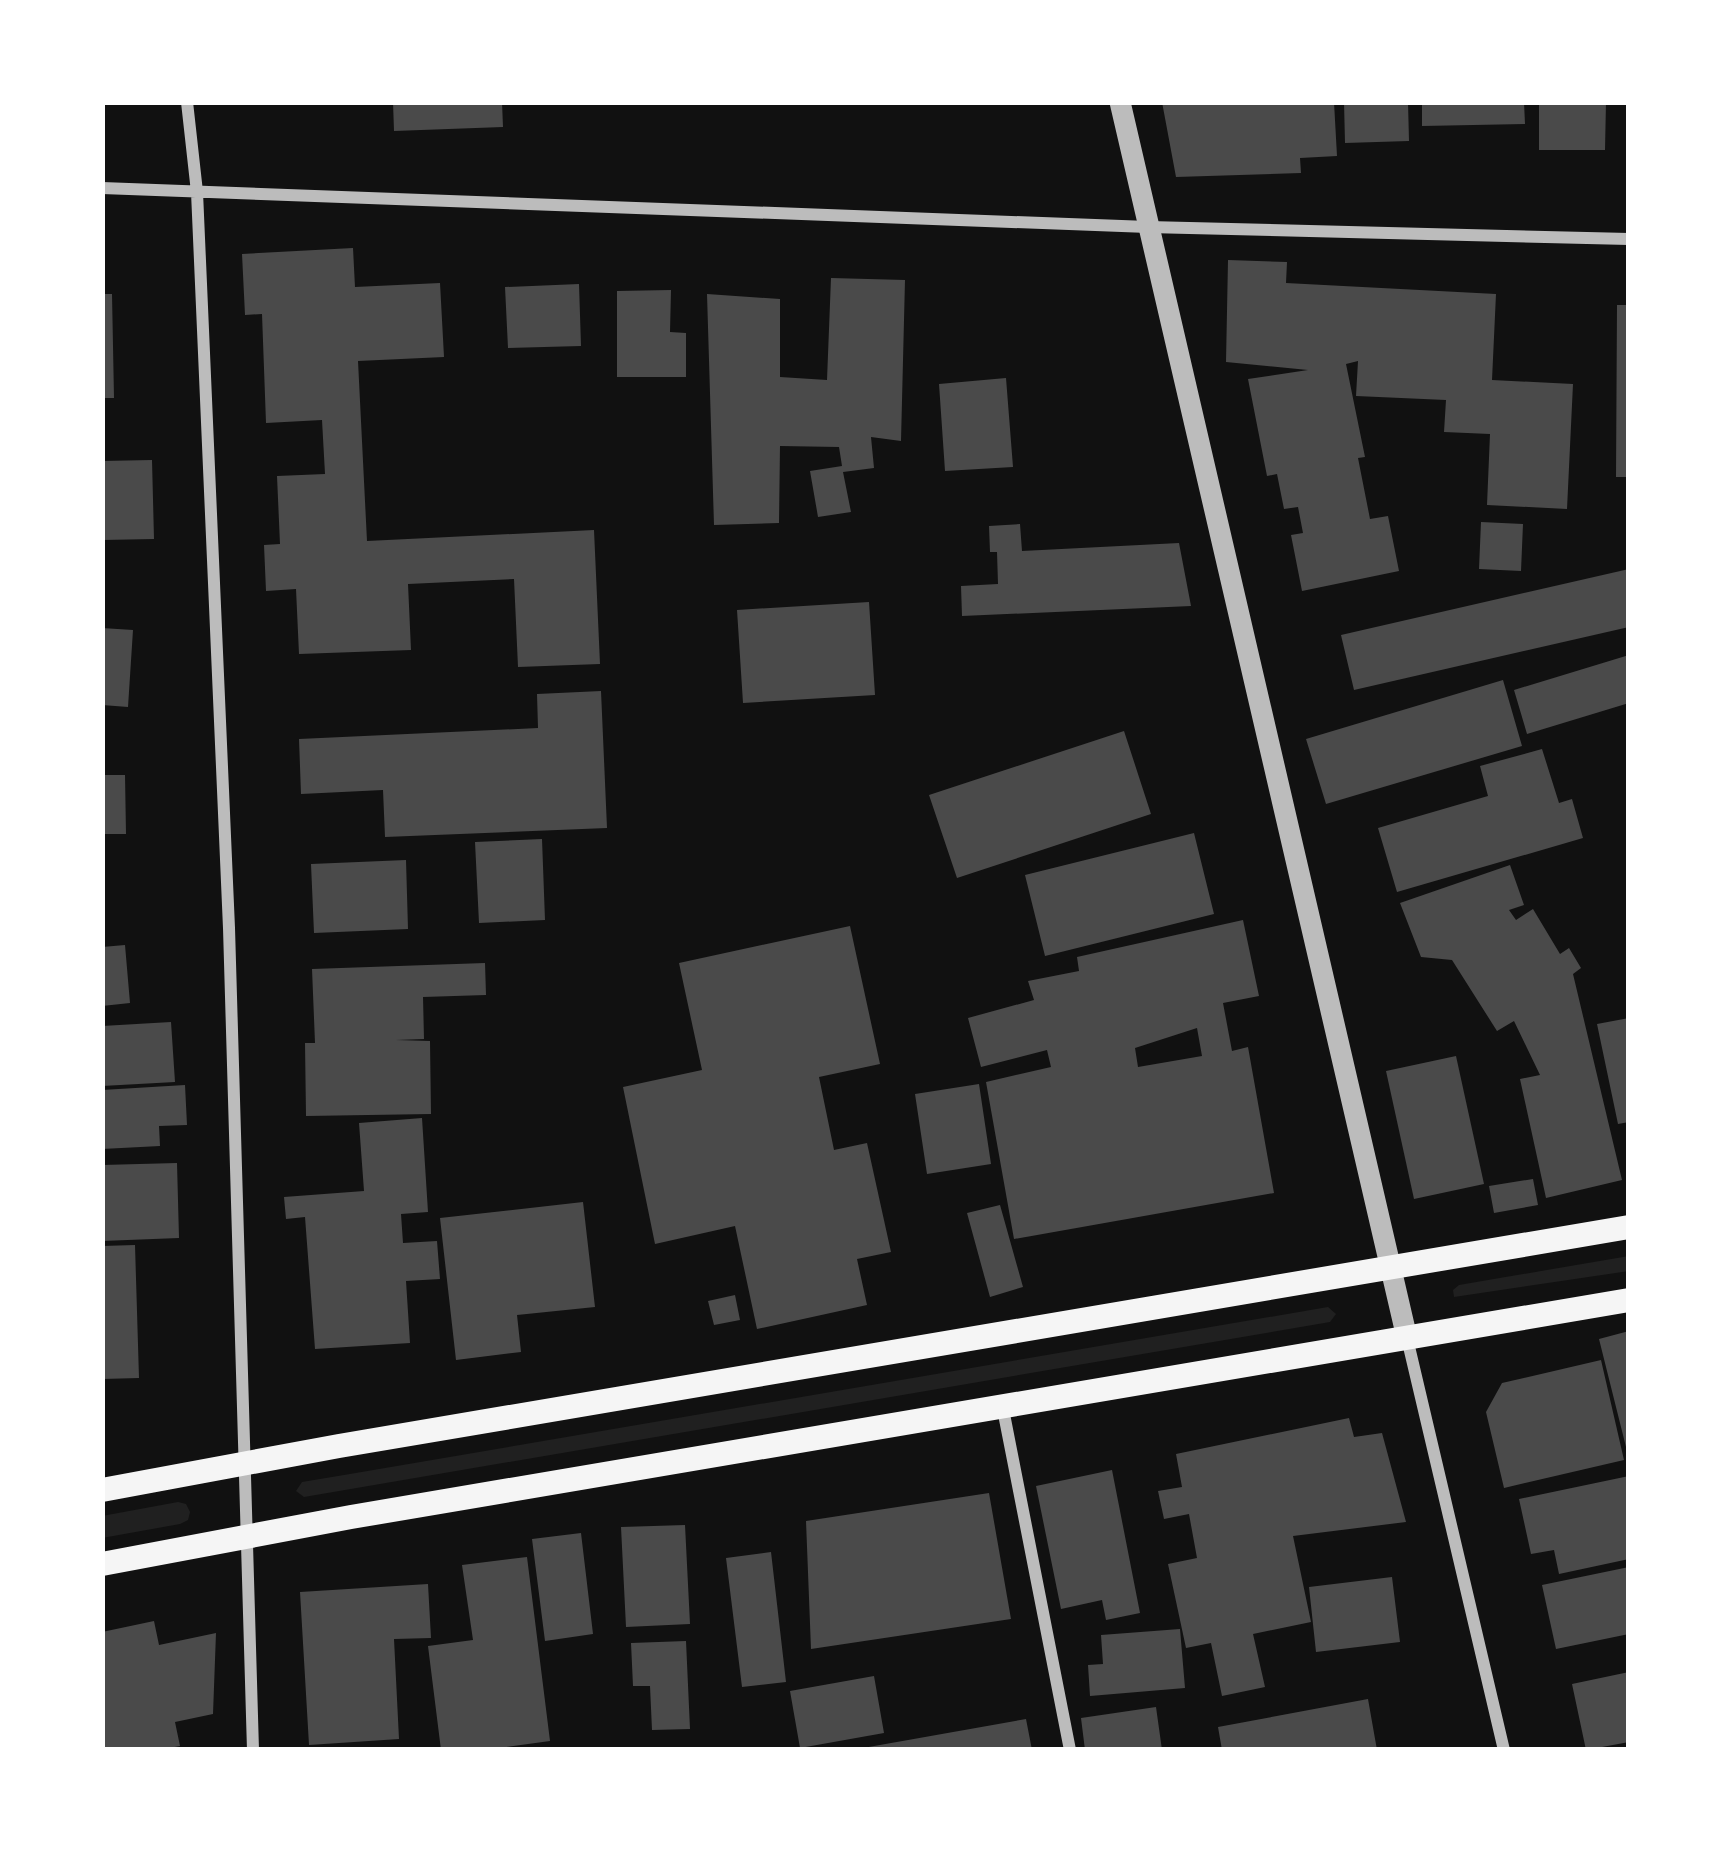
<svg xmlns="http://www.w3.org/2000/svg" width="1731" height="1852" viewBox="0 0 1731 1852" font-family="Cabin,sans-serif">
  <rect width="100%" height="100%" fill="#111"/>
  <path fill="#202020" d="M1629,1256V1271L1454,1297L1453,1290L1459,1285Z
    M1328,1307L1336,1314L1330,1322L304,1497L296,1491L302,1482L344,1475Z
    M178,1502L186,1504L190,1512L188,1520L180,1524L102,1538V1516Z"/>
  <path fill="#4a4a4a" fill-rule="evenodd" d="M393,102H502L503,127L394,131Z
    M1162,102H1334L1337,156L1300,158L1301,173L1176,177Z
    M1344,102H1408L1409,141L1345,143Z
    M1422,102H1524L1525,124L1422,126Z
    M1539,102H1606L1605,150H1539Z
    M353,248L355,287L440,283L444,357L358,361L367,541L594,530L600,664L518,667L514,579L408,584L411,650L299,654L296,589L266,591L264,545L280,544L277,476L325,474L322,420L266,423L262,314L245,315L242,254Z
    M1228,260L1287,262L1286,283L1496,294L1492,380L1573,384L1567,509L1487,505L1490,434L1444,432L1446,400L1356,396L1358,361L1346,364L1365,457L1358,458L1370,519L1388,516L1399,571L1302,591L1291,535L1303,533L1298,507L1284,509L1277,474L1267,476L1248,379L1308,370L1226,362Z
    M831,278L905,280L901,441L871,437L874,468L843,472L851,512L818,517L810,471L842,466L839,447L780,446L779,523L714,525L707,294L780,299V377L827,380Z
    M579,284L581,346L508,348L505,287Z
    M671,290L670,332L686,333V377H617V291Z
    M102,294H112L114,398H102Z
    M1617,305H1629V477H1616Z
    M1006,378L1013,467L945,471L939,384Z
    M152,460L154,539L102,540V461Z
    M1481,522L1523,524L1521,571L1479,569Z
    M1020,524L1022,551L1179,543L1191,606L962,616L961,586L998,584L997,552H990L989,526Z
    M1629,569V627L1354,690L1341,635Z
    M869,602L875,695L743,703L737,610Z
    M102,628L133,630L128,707L102,705Z
    M1629,655V703L1527,734L1514,690Z
    M1503,680L1522,746L1326,804L1306,739Z
    M601,691L607,828L385,837L383,790L301,794L299,739L538,728L537,694Z
    M1124,731L1151,814L957,878L929,795Z
    M1542,749L1559,803L1572,799L1583,838L1397,892L1378,828L1488,796L1480,766Z
    M102,775H125L126,834H102Z
    M1194,833L1214,914L1045,956L1025,875Z
    M542,839L545,920L479,923L475,842Z
    M406,860L408,929L314,933L311,864Z
    M1510,865L1524,905L1509,910L1516,920L1533,909L1560,954L1569,948L1581,968L1573,974L1622,1180L1546,1198L1520,1079L1540,1075L1514,1021L1497,1031L1452,960L1421,957L1400,903Z
    M1243,920L1259,996L1223,1003L1232,1051L1248,1047L1274,1193L1014,1239L986,1082L1051,1067L1047,1050L981,1067L968,1018L1034,1000L1028,981L1079,971L1077,957ZM1197,1028L1202,1056L1138,1067L1135,1048Z
    M850,926L880,1064L819,1077L834,1150L867,1143L891,1252L857,1259L867,1305L757,1329L735,1226L655,1244L623,1087L702,1070L679,963Z
    M125,945L130,1003L102,1006V947Z
    M485,963L486,995L423,997L424,1039L396,1040L430,1041L431,1114L306,1116L305,1043H315L312,969Z
    M1629,1018V1122L1618,1124L1597,1024Z
    M171,1022L175,1082L102,1086V1026Z
    M1456,1056L1484,1184L1414,1199L1386,1071Z
    M979,1084L991,1164L927,1174L915,1094Z
    M185,1085L187,1125L159,1126L160,1146L102,1149V1090Z
    M422,1118L428,1212L401,1214L403,1243L437,1241L440,1279L406,1281L410,1343L315,1349L305,1217L286,1219L284,1197L364,1191L359,1123Z
    M177,1163L179,1238L102,1241V1165Z
    M1533,1179L1538,1205L1494,1213L1489,1186Z
    M583,1202L595,1307L517,1315L521,1352L456,1360L440,1218Z
    M1000,1205L1023,1287L990,1297L967,1213Z
    M135,1245L139,1378L102,1379V1246Z
    M735,1295L740,1320L714,1325L708,1301Z
    M1629,1331V1451H1627L1599,1339Z
    M1601,1360L1624,1460L1504,1488L1486,1412L1502,1383Z
    M1349,1418L1354,1437L1382,1433L1406,1522L1293,1536L1311,1622L1253,1634L1265,1687L1222,1696L1211,1643L1186,1648L1168,1564L1197,1558L1189,1514L1164,1519L1158,1491L1182,1487L1176,1454Z
    M1112,1470L1140,1613L1106,1620L1102,1600L1061,1609L1036,1486Z
    M1629,1476V1559L1559,1574L1554,1550L1531,1554L1519,1499Z
    M989,1493L1011,1619L811,1649L806,1521Z
    M685,1525L690,1624L626,1627L621,1527Z
    M581,1533L593,1634L545,1641L532,1539Z
    M771,1552L786,1682L742,1687L726,1558Z
    M527,1557L550,1741L484,1750H441L428,1646L473,1640L462,1565Z
    M1629,1567V1634L1556,1649L1542,1585Z
    M1392,1577L1400,1642L1316,1652L1309,1587Z
    M428,1584L431,1638L394,1639L399,1739L309,1745L300,1592Z
    M154,1621L159,1645L216,1633L213,1714L175,1722L180,1746L159,1750H102V1632Z
    M1180,1629L1185,1688L1090,1696L1088,1665L1103,1664L1101,1635Z
    M686,1641L690,1729L652,1730L650,1686H633L631,1643Z
    M1629,1672V1742L1586,1750L1572,1684Z
    M874,1676L884,1733L800,1748L790,1691Z
    M1368,1699L1377,1750H1222L1218,1727Z
    M1156,1707L1162,1750H1085L1081,1718Z
    M1026,1719L1032,1750H863V1748Z"/>
  <g fill="none" stroke-linecap="round" stroke-linejoin="round">
    <path stroke="#bcbcbc" stroke-width="12" d="M187,102L197,192L229,928L253,1750
      M102,188L1148,227L1629,239
      M1407,1338L1504,1750
      M1003,1409L1070,1750"/>
    <path stroke="#bcbcbc" stroke-width="21" d="M1120,102L1407,1338"/>
    <path stroke="#f5f5f5" stroke-width="24" d="M102,1490L339,1446L1629,1227
      M102,1564L351,1517L1629,1300"/>
  </g>
  <rect width="1731" height="1852" fill="none" stroke="#ffffff" stroke-width="210"/>
</svg>
